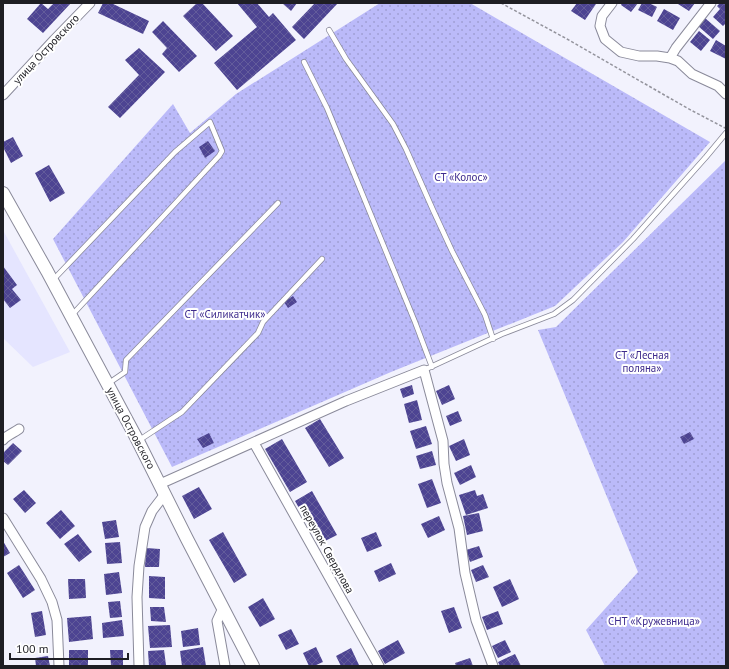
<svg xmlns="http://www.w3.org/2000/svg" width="729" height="669" viewBox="0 0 729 669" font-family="'PT Sans',sans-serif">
  <defs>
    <pattern id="garden-dots" width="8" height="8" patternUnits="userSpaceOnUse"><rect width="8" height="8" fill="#bbbaf9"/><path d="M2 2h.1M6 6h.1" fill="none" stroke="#a09fd5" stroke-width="1.8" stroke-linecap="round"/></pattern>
    <pattern id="building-cross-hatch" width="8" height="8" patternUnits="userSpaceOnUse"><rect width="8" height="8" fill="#4d4492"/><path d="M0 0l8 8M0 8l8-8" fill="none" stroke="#635c9b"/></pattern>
  </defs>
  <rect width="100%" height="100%" fill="#f2f2fd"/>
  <path fill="#e5e5ff" d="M4,232L70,352L33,367L3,338V233Z"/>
  <path fill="url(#garden-dots)" d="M380,3H470L710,142L623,242L555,306L391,372L172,467L53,239L173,104L190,133L236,94Z
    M726,160V666H605L586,630L638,572L538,330L556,327Z"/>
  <path fill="url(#building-cross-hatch)" d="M41,3L48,9L54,3H71L43,33L27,19Z
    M103,3H111L149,21L143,34L98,13Z
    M197,3H202L233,36L216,51L183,16Z
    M237,3H257L269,17L273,13L296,40L237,90L214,63L257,27Z
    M282,3H297L291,11Z
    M315,3H338L304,39L292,27Z
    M577,3H595L596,4L585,20L571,11Z
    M622,3H638L631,12L621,5Z
    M642,3H649L657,7L652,17L638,10Z
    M679,3H695L689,11L678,4Z
    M720,3H726V23L723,26L713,17L720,9L717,6Z
    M664,9L680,18L673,30L657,21Z
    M705,18L720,31L713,39L698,26Z
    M163,21L197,56L179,72L162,54L167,48L152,32Z
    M699,31L710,40L701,51L690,42Z
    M716,40L726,46V59L710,51Z
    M139,48L165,72L120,118L108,107L139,75L125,60Z
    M13,137L23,156L11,163L3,147V142Z
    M208,141L215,151L205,158L199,147Z
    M49,165L65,193L50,202L35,173Z
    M3,266L17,285L12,289L21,300L10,308L3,299Z
    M293,296L297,302L288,308L284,302Z
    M412,385L414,394L403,398L400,389Z
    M449,385L455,399L442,405L436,391Z
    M417,400L422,420L409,423L404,404Z
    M458,411L462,421L450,426L446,416Z
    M320,419L344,458L329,467L305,428Z
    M426,426L432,444L416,449L410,431Z
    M690,432L694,439L684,444L680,437Z
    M209,433L214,443L203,448L197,439Z
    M282,439L307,482L290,492L265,449Z
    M464,439L470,455L456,461L449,446Z
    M13,443L22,451L8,465L3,461V453Z
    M432,451L436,465L420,469L416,456Z
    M471,465L476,477L460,485L454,473Z
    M432,479L441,503L427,508L418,484Z
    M199,487L212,509L194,519L182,496Z
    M24,490L36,503L25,513L13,499Z
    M475,490L477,496L483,494L488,508L466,515L459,495Z
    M312,491L337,535L319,544L295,501Z
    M61,510L75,526L60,539L46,523Z
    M479,513L483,531L467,535L463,516Z
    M439,516L445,530L428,538L421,524Z
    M116,520L119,537L105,539L102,522Z
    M223,532L247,575L234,583L209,540Z
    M376,532L382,546L367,552L361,538Z
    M78,534L92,552L79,562L64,544Z
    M3,541L10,553L3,557Z
    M120,542L122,563L107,564L105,543Z
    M479,546L483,557L470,562L466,550Z
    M146,548L160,549L159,567H145Z
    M391,563L396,574L379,582L374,571Z
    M19,565L35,590L23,598L7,573Z
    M483,565L489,577L476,582L471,570Z
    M119,572L122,593L106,595L104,574Z
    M149,576L165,577V599L149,598Z
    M68,579H85L86,598L69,599Z
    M510,579L519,599L502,607L493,587Z
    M263,598L275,619L260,627L248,607Z
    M120,601L122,617L110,618L108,602Z
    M150,607H164L166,622L151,621Z
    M454,607L462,628L449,633L441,611Z
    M42,611L46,635L35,637L31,613Z
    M498,611L503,624L487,630L482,617Z
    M91,616L93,639L69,642L67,618Z
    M122,620L124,636L103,638L102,623Z
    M170,625L172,647L150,648L148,626Z
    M198,628L200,645L183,647L181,631Z
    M291,629L299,644L286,650L278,635Z
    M398,640L405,653L385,664L378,651Z
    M505,640L511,652L498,658L492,646Z
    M203,647L206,666H182L180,651Z
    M316,647L323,662L314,666H309L303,653Z
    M351,648L359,665L358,666H341L336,656Z
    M69,650H88V666H69Z
    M110,650H123V665L111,666Z
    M164,650L166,665L149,666L148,651Z
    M515,654L521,666H500L498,662Z
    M48,656L50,666H36L35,658Z
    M470,658L473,666H456L455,663Z"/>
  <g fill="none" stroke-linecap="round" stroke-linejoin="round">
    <defs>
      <path id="lane" d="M329,30L346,59L393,124L406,149L433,210L452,251L485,315L493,339
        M304,62L327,108L415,322L432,367
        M53,280L175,152L210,122L222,151L219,156L72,315
        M424,370L502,334L554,314L573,300L633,239L706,157L726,133
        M109,383L125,372L126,360L278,203
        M138,441L182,412L258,333L263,322L322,259"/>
      <path id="street" d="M612,3L602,16L600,26L605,39L621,52L639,56H657L670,58L678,61L692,74L718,86L726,94
        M670,58L676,48L711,3
        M3,95L54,40L90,3
        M3,440C7,435 14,433 19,429
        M254,443L379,666
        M160,484L346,401L424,370L443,441L444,464L447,483L459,528L465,573L476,620L493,666
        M3,518L41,579L52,602L57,620L59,666
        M223,608L217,621L225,666
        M139,666L137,597L139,566L145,527L152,511L165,494"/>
      <path id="secondary" d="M3,193L47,271L138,441L187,539L253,666"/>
    </defs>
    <use href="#lane" stroke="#8a8a9a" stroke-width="6"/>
    <use href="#street" stroke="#8a8a9a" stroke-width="11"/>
    <use href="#secondary" stroke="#8a8a9a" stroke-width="14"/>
    <path stroke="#94949d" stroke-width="1.5" stroke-dasharray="3 2" stroke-linecap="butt" d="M501,3L567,39L687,108L725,128"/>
    <use href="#lane" stroke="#fff" stroke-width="4.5"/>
    <use href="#street" stroke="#fff" stroke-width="9"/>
    <use href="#secondary" stroke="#fff" stroke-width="12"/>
  </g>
  <g text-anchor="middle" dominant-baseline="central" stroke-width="4" stroke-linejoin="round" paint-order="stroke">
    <g font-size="11" fill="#1e1e24" stroke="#fff">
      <text transform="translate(46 49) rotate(-47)">улица Островского</text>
      <text transform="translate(131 428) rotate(62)">улица Островского</text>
      <text transform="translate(327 549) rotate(61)">переулок Свердлова</text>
    </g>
    <g font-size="11" fill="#3e2b8d" stroke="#fff">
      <text x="461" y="177">СТ «Колос»</text>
      <text x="225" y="314">СТ «Силикатчик»</text>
      <text x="642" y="355">СТ «Лесная<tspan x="642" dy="13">поляна»</tspan></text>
      <text x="654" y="621">СНТ «Кружевница»</text>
    </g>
  </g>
  <rect width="729" height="669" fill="none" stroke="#1e1e24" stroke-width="8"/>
  <path d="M10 653v6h118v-6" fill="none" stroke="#1e1e24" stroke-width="2"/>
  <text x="16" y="653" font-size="12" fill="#1e1e24" stroke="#ffffff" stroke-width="3" paint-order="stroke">100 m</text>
</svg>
